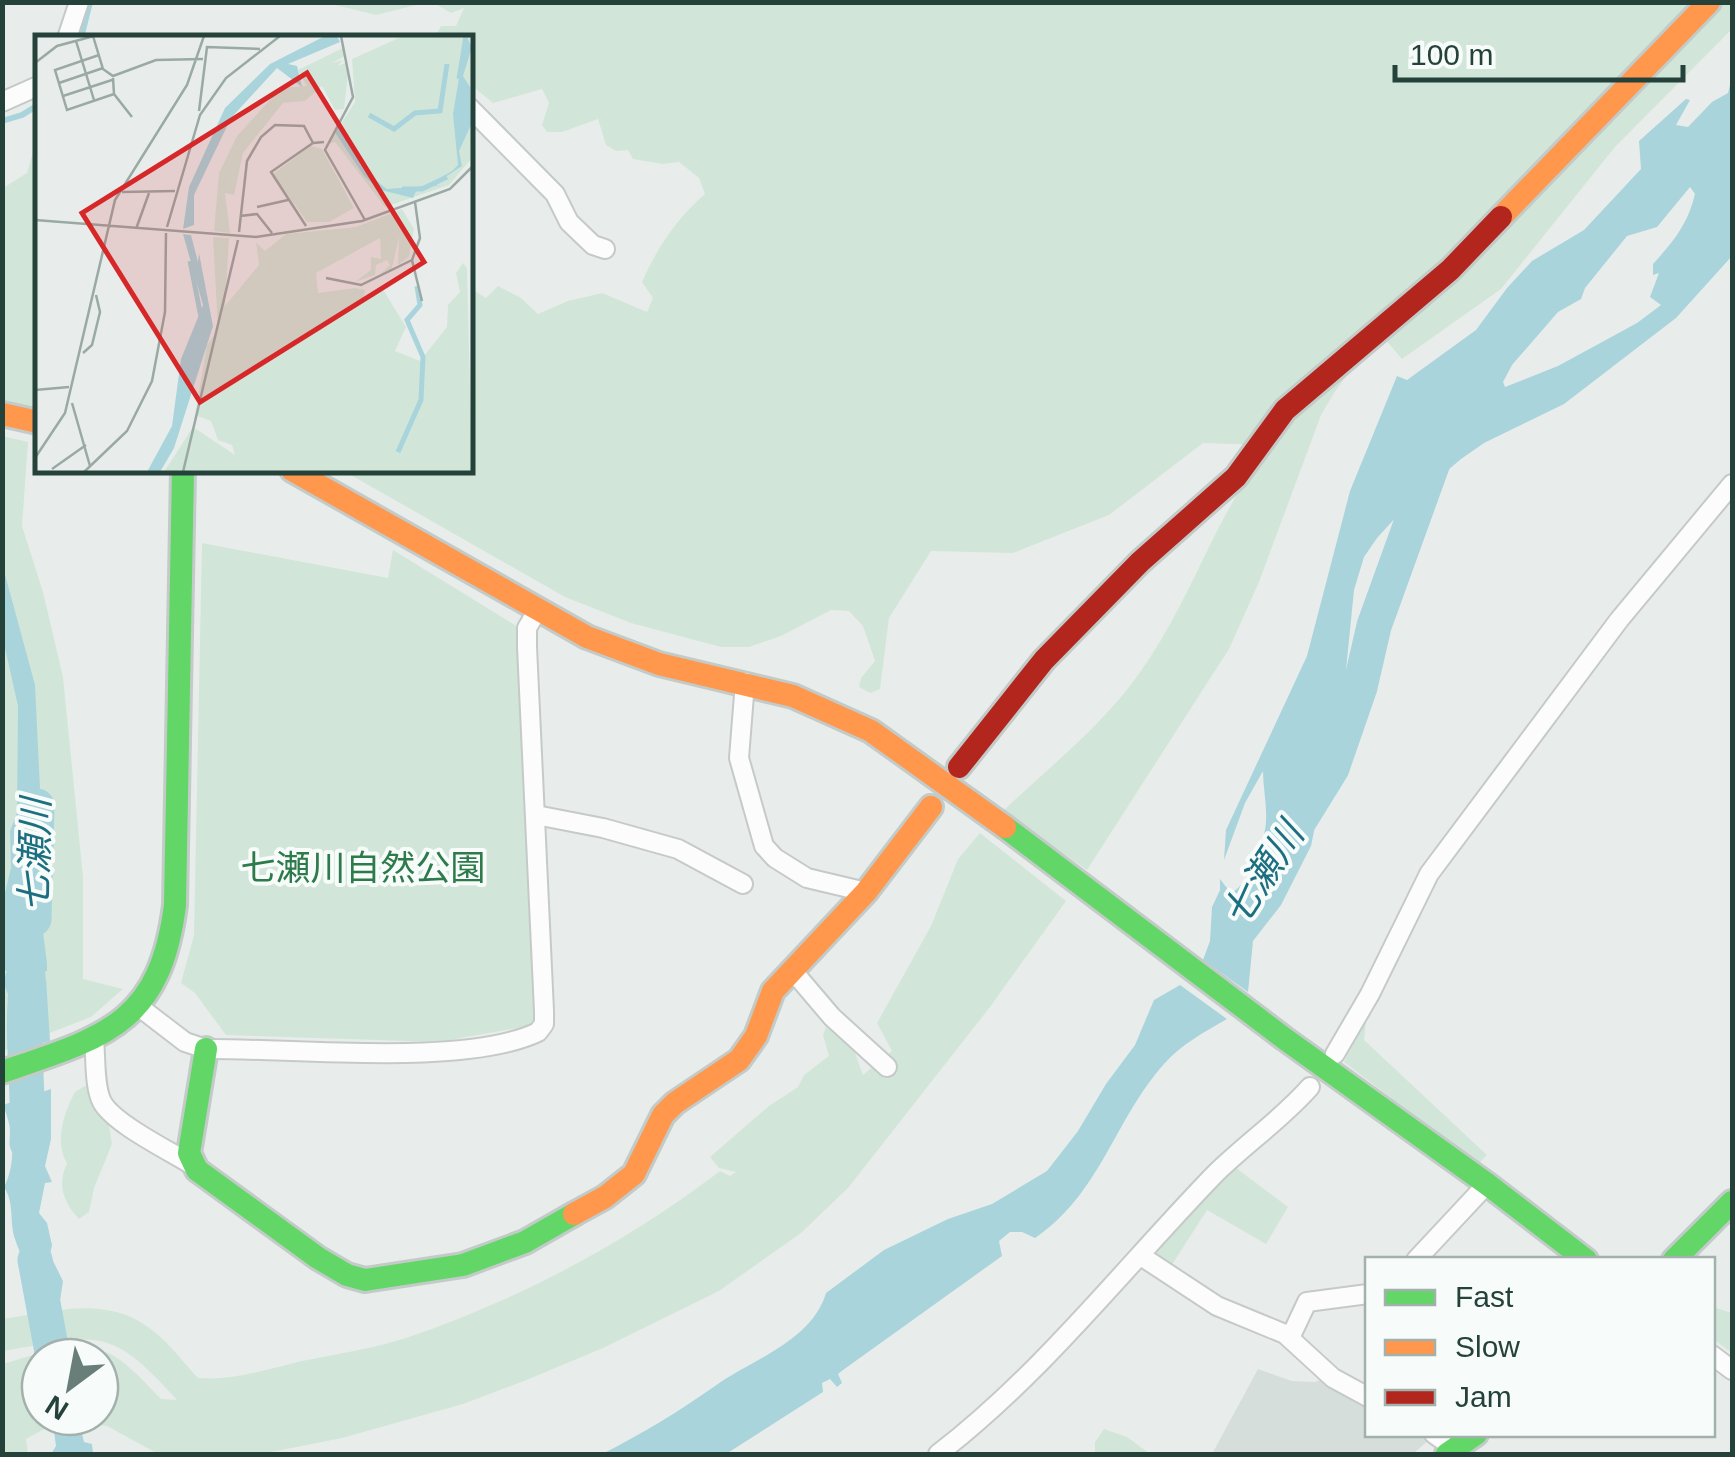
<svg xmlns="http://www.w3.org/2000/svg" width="1735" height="1457" viewBox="0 0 1735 1457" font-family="Helvetica,'Noto Sans JP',sans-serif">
  <rect width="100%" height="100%" fill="#e8edeb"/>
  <path fill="#d6dedb" d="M1258,1369L1292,1381L1315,1382L1326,1378L1367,1401L1368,1434L1426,1435L1431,1438L1413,1454H1212Z"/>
  <path fill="#d1e6d8" d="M327,3H424L376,15Z
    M434,3H1732V29L1615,147L1501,289L1402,359L1379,332L1334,393L1321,415L1259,582L1229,649L1087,870L1003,811C1048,768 1102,726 1138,675C1170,631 1192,581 1216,533C1231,503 1249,476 1262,445L1203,443L1109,515L1013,553L931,551L889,618L880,689L870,693L859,687L861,678L875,661L863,626L849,611L831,610L781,636L749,647H721L631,623L565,597L342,470H470V288L486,298L498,286L521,298L538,314L568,301L602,293L647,312L653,298L642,282C657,248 677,218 705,194L699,178L679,162L663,164L633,159L628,150L616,151L606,145L598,119L562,132H547L542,125L549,103L542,89L493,103L470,84V38L435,37L441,26H456L464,8L451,13Z
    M37,138V411L3,403V188L27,173Z
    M2,436L28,442L22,526L43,592L63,677L83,877V979L123,989L91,1017L3,1051Z
    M202,543L388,578L393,550L518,627L536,1018L529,1026L438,1042L226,1035L195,993L181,983L194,935Z
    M980,833L1066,901L990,1007L848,1188L801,1233L719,1291L603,1348L529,1379L463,1404L342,1438L261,1454H158L107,1426L81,1423L79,1417H100V1357H40V1385L37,1386L40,1417H49L50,1426L26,1439L28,1454H3V1364C37,1354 88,1336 120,1360C135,1371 148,1386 161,1399L177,1400C109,1324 98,1335 3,1351L2,1319C51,1312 105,1295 148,1327C167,1340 182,1361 198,1378C232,1381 268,1369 302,1361C336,1354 372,1349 406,1338C518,1300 626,1243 720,1171L730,1176L736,1172L719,1168L710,1157L769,1106L798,1087L804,1075L829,1056L823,1035L826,1027L854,1050L863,1075L892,1051L877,1023L931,926L958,859Z
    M1366,1020L1364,1040L1487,1155L1478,1164L1344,1062Z
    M88,1084L108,1119L112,1144L94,1188L89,1212L79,1219C63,1202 57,1185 67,1163C54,1142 64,1112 75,1092Z
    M1232,1165L1288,1207L1266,1244L1207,1210L1168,1271L1153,1254L1159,1243Z
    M1713,1307L1732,1313V1353L1713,1339Z
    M1104,1429L1127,1437L1150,1454H1095V1442Z"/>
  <path fill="#a9d4db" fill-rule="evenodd" d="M1732,77V256L1676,318L1564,404L1484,443L1461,459L1408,504L1377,538L1364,557L1354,590L1345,680L1311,846L1281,905L1253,941L1248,992L1203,960L1210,941L1212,907L1220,890V879L1231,893C1250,884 1265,842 1266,821C1267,804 1263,788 1263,771L1245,803L1224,860L1226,830L1307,656L1350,491L1397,376L1407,380L1476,330L1507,288L1532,261L1584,230L1641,169L1639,141L1686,99L1690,100L1676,125L1688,127L1712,102L1728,93ZM1690,187L1695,194C1688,224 1673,242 1653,264V275L1659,273L1650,297L1661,305L1637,323L1558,366L1505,387L1503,382L1512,365L1558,312L1581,299L1585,288L1627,236L1657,227Z
    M3,567L35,685L41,809L36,878L47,963V971L39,974L41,978L46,979L50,1041L39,1044L33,1014L29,1013L15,1045L16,1052L11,1054L17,1016L3,982L7,971L3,970V901L11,868L10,831L17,813L18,706L3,639Z
    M1180,985L1227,1019C1203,1033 1183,1043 1164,1064C1114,1120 1101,1193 1035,1238L1022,1232H1010L999,1241L1002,1256L843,1370L838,1374L842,1383L837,1387L830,1379L822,1383L823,1392L726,1454H602C642,1434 678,1412 715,1386C751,1360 812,1341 826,1293L884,1250L948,1219L992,1204L1047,1171L1078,1131L1106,1084L1135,1045L1154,1000Z
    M51,1089V1139L45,1166L52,1182L45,1183L39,1213L47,1223L52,1245L50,1255L63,1281L60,1301L30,1306L32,1287L19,1269L23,1265C22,1254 18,1249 15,1239C9,1221 15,1204 4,1187C17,1163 13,1128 3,1105Z
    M52,1417H78L84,1442L92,1444L93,1454H51L56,1446Z"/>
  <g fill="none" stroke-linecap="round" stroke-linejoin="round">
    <path stroke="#a9d4db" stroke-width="6" d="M81,38L90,2
      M2,121L22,115L38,105"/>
    <path stroke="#a9d4db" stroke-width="35" d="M1301,818L1332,768L1360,687L1374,626L1439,446
      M34,919L37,806
      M27,1143C30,1088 19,1028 28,976
      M35,1260L53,1357"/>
    <defs>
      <path id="street" d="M67,38L79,2
        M2,102L38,86
        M470,108L555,194L569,222L593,245L605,249
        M745,682L739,758L764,846L775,858L807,878L866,892
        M536,815L603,828L678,849L743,884
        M792,970L832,1017L887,1067
        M138,1006L185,1042L206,1049C292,1048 465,1067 538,1032L544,1024V1011L527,647V628L537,611
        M94,1040C96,1058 94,1086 102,1102C114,1124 170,1151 192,1165
        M1335,1054L1370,994L1429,874L1619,620L1732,484
        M1141,1256L1217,1306L1285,1334L1333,1378L1368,1397
        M1416,1260L1487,1184
        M1290,1338L1307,1302L1368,1294
        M1712,1355L1732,1370
        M1434,1434L1455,1449
        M938,1454C1042,1374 1123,1269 1214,1175C1245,1144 1281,1120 1310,1087"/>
      <path id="fast" d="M1005,827L1285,1039L1487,1184L1586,1260
        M206,1049L189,1153L197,1170L318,1258L347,1275L365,1280L463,1265L525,1242L574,1214
        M2,1072C105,1037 160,1024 175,905L183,470
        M1674,1260L1732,1202
        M1447,1454L1476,1434"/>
      <path id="slow" d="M1501,217L1709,2
        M2,414L38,422
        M292,470L587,637L659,664L793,696L871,731L1005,827
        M574,1214L605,1197L634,1174L663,1115L675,1103L739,1060L756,1036L773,991L866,892L931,807"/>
      <path id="jam" d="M959,767L1044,660L1140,562L1236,477L1285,410L1450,270L1501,217"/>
    </defs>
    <use href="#street" stroke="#c5cac8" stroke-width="22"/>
    <use href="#fast" stroke="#c3cbc8" stroke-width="28"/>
    <use href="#slow" stroke="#c3cbc8" stroke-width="28"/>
    <use href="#jam" stroke="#c3cbc8" stroke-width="28"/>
    <use href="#street" stroke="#fcfcfc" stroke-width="18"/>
    <use href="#fast" stroke="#63d668" stroke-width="22"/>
    <use href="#slow" stroke="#ff974d" stroke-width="22"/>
    <use href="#jam" stroke="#b3261e" stroke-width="22"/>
  </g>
  <g text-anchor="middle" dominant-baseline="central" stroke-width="8" stroke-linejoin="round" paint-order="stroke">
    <g font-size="35" fill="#2d7a4b" stroke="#f7fbf9">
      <text x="363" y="867">七瀬川自然公園</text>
    </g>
    <g font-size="38" font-style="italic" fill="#1c6f80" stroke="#f7fbf9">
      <text transform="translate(35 855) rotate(-89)">七瀬川</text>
      <text transform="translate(1263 874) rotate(-57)">七瀬川</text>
    </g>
  </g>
  <g transform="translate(35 35)">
    <rect width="438" height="438" fill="#e8edeb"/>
    <path d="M368,1H435L437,123L414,150L350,172L300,107L293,109L320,67L317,24ZM308,13L310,21L297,28L308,25L303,31L310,28L313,39L309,74L300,75L287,51L270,66L248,68L208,118L199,160L190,158L195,198L179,196L184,138L202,101L246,53L272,51L263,35ZM276,111L287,114L319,173L294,187H272L238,139ZM367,174L379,194L374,222L363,230L364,202L356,237L344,240L355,230L352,225L341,230L340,240L320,247L336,235V222L346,224L345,203L281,238L283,258L320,253L330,255L329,262L347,253L371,292L360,316L385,326L412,292L413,270L425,257L421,238L428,228L432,233L437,437H129L158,392L200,420L197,410L183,405L176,386L160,380L172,310L183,295L178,202L194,203L190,271L224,230L221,207L230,216L251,199L321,192Z" fill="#d1e6d8"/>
    <path d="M290,1H302L305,7L253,29L262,31L267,52L242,33L196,83L159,160V190L148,194L154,152L190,73L235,29ZM431,1L437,12L428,41L435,52L436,90L424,116L427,131L398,150H405L382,154L378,163L346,155L329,141L299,96L303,91L330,137L352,154L392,151L417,136L423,130L418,79ZM148,199L156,200L163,227L164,218L178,291L139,413L125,437H112L137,391L146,324L168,270Z" fill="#a9d4db"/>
    <path fill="none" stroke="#a9d4db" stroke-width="5" d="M424,44L431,1M334,80L359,94L380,78L405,76L412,29M367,154H387L412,142M155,226L166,282M363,417L386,365L388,322L372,285L385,270L382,251"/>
    <path fill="none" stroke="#9aa9a4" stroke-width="2.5" d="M58,1L68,34L78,41L121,25L168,24M306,1L318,62L290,115L330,185M41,6L59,65M64,20L20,35L32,75L79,59M0,28L22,11L59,1M78,43L79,59L97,82M24,48L68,33M28,61L77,45M164,76L172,12L225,14M87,157L140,156M380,167L385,203L377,225L387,266M222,172L253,165M205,181L222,179L237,198M0,185L221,202L327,186L415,154L438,131M271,191L236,137L278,108L289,107M132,192L165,80L191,43L245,1M101,194L114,158M204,197L212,126L226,102L240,90L269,91L278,108M291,243L326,250L377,225M48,318L57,310L65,277L61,260M0,355L34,352M37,368L55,431M0,423L30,378L80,165L152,50L169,1M17,434L51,410M49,437L92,396L117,346L130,277L131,198M148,437L203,205"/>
    <path fill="#d62828" fill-opacity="0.15" stroke="#d62828" stroke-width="5" d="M272,38L389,227L165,367L47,178Z"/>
    <rect width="438" height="438" fill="none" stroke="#24423a" stroke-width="5"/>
  </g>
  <rect width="1735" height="1457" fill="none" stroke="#24423a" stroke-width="10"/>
  <rect x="1365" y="1257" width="350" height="180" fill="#f7fbf9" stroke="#a3b1ad" stroke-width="2.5"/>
  <rect x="1385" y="1290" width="50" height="15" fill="#63d668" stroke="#a3b1ad" stroke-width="2.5"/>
  <text x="1455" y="1307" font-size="30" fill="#24423a">Fast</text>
  <rect x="1385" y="1340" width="50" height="15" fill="#ff974d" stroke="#a3b1ad" stroke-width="2.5"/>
  <text x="1455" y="1357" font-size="30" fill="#24423a">Slow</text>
  <rect x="1385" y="1390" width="50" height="15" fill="#b3261e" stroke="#a3b1ad" stroke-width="2.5"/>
  <text x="1455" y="1407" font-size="30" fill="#24423a">Jam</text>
  <g transform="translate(70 1387) rotate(212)"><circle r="48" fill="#f7fbf9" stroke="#a3b1ad" stroke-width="2.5"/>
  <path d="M0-8L18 38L0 25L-18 38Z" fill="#697e78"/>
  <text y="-15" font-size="28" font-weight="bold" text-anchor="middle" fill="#24423a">N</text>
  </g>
  <path d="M1395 65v15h288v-15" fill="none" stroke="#24423a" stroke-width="5"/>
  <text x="1410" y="65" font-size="30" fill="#24423a" stroke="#f7fbf9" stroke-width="8" paint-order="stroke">100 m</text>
</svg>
